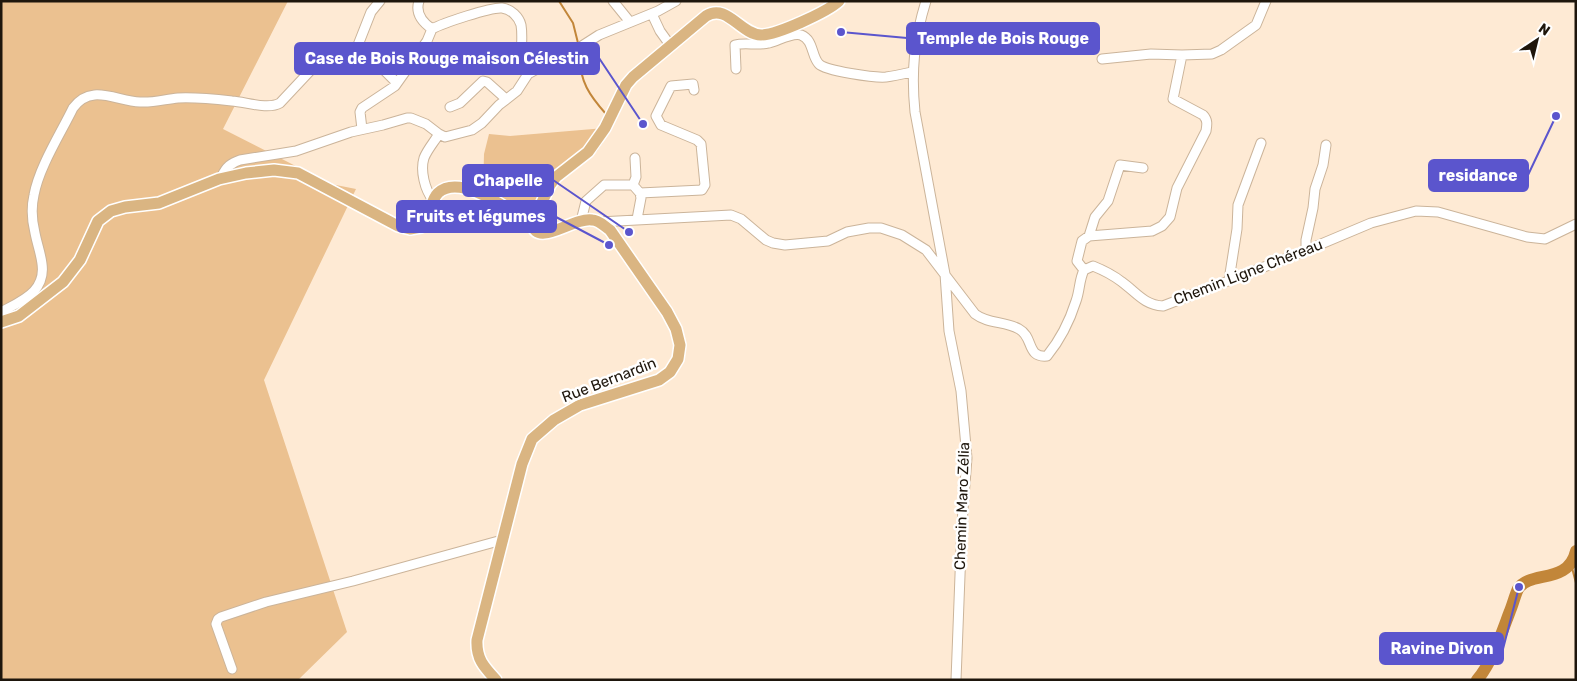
<svg xmlns="http://www.w3.org/2000/svg" width="1577" height="681" viewBox="0 0 1577 681" font-family="Rubik,sans-serif">
  <rect width="100%" height="100%" fill="#feead4"/>
  <path fill="#ebc190" d="M1,1H288L223,129L331,184L356,189L264,380L347,632L298,680H1Z
    M605,128L556,177L532,224L494,226L483,195L484,154L489,134L510,136Z"/>
  <g fill="none" stroke-linecap="round" stroke-linejoin="round">
    <path stroke="#c28639" stroke-width="2" d="M559,1L573,23L578,43
      M580,55C579,81 590,96 606,114
      M595,152L602,142
      M1571,564L1576,583"/>
    <path stroke="#c28639" stroke-width="12" d="M1477,680C1492,663 1502,632 1510,611C1513,604 1515,595 1518,589C1530,570 1568,585 1576,551"/>
    <defs>
      <path id="minor" d="M613,1L630,22
        M926,1C914,40 911,72 915,112L945,274L949,331L961,391L967,458L962,523L956,680
        M652,14L660,31L670,45
        M355,49L378,64L397,83
        M1102,59L1151,54L1182,55
        M469,68L522,54
        M736,69L735,45C745,42 757,46 769,43C778,41 792,32 801,35C814,40 811,56 819,64C826,71 875,78 886,77C894,76 903,74 912,72
        M528,74L541,67L560,60L599,35L658,11L676,1
        M450,107L460,103L483,81L487,82L506,99
        M362,129L360,112L362,108L395,86L427,41L432,29
        M223,178L222,176C226,167 231,163 240,160L296,151L351,132L383,125L407,118H411L426,124L439,134L445,137L472,130L482,123L499,105L517,91L528,74C517,59 524,42 521,25C519,17 511,9 502,8C491,7 443,23 432,29C422,22 415,13 419,1
        M633,185L636,177L635,158
        M433,200C425,190 420,171 424,158C427,150 434,142 439,134
        M637,219L641,198L640,193L702,190L705,185L701,144L697,140L661,125L656,116L671,86L693,84L694,90
        M581,221L586,201L604,185H633L640,193
        M599,222L731,215L741,219L766,240L773,243L785,245L828,241L847,232L869,228H881L902,235L926,250L975,314C988,324 1005,321 1019,329C1034,337 1026,358 1047,356C1060,340 1070,320 1076,301C1080,290 1079,280 1084,270L1093,266C1103,270 1113,275 1122,282C1136,292 1144,305 1163,306L1295,255L1371,223L1416,211L1438,212L1527,237L1545,239L1576,224
        M1089,236L1095,217L1108,201L1120,165L1143,168
        M1306,250V240L1313,208L1315,189L1323,165L1326,145
        M1084,270L1077,261L1082,241L1089,236L1152,231L1162,226L1170,217L1177,188L1206,131C1207,125 1208,120 1203,115L1173,99L1182,55L1212,54L1221,50L1256,25L1266,1
        M1229,280L1237,229L1238,205L1261,143
        M1,312C12,306 26,300 34,291C50,273 39,254 35,233C32,221 31,208 34,195C39,167 61,133 73,108C91,83 116,101 140,102C153,103 166,99 178,98C196,97 214,99 232,101C246,102 268,110 280,103L310,71L327,60L355,49L358,45L371,12L380,1
        M232,669L216,624L218,619L221,617L266,602L353,581L502,540"/>
      <path id="major" d="M1,322L19,316L63,282L80,260L98,221L111,211L125,207L159,203L219,179L246,173L274,170L298,173L398,226L410,229L421,227C423,224 426,221 427,218C432,209 431,200 438,193C461,172 511,212 532,224
        M496,680C484,667 476,659 477,640L522,464L532,439L554,420L580,405L659,380L670,372L678,359L680,345L676,329L667,312L610,230C604,226 599,220 592,220C573,217 538,248 532,224L550,185L556,177L588,152L605,128L626,85L633,77L706,16C727,3 740,34 761,35C777,35 827,12 839,1"/>
    </defs>
    <use href="#minor" stroke="#cbb49a" stroke-width="11"/>
    <use href="#major" stroke="#fff" stroke-width="14"/>
    <use href="#minor" stroke="#fff" stroke-width="9"/>
    <use href="#major" stroke="#dab582" stroke-width="11"/>
  </g>
  <g text-anchor="middle" dominant-baseline="central" stroke-width="5" stroke-linejoin="round" paint-order="stroke">
    <g font-size="15" fill="#1e160c" stroke="#fff">
      <text transform="translate(1248 272) rotate(-21)">Chemin Ligne Chéreau</text>
      <text transform="translate(609 380) rotate(-21)">Rue Bernardin</text>
      <text transform="translate(962 506) rotate(-88)">Chemin Maro Zélia</text>
    </g>
  </g>
  <path fill="none" stroke="#5b55cd" stroke-width="2" d="M841 32L907 38M643 124L599 58M1556 116L1528 175M629 232L553 180M609 245L556 217M1519 587L1503 649"/>
  <g fill="#5b55cd" stroke="#fff" stroke-width="2">
    <circle cx="841" cy="32" r="5"/>
    <circle cx="643" cy="124" r="5"/>
    <circle cx="1556" cy="116" r="5"/>
    <circle cx="629" cy="232" r="5"/>
    <circle cx="609" cy="245" r="5"/>
    <circle cx="1519" cy="587" r="5"/>
  </g>
  <g fill="#5b55cd" stroke="#5b55cd" stroke-width="2">
    <rect x="907" y="23" width="192" height="31" rx="5"/>
    <rect x="295" y="43" width="304" height="31" rx="5"/>
    <rect x="1429" y="160" width="99" height="31" rx="5"/>
    <rect x="463" y="165" width="90" height="31" rx="5"/>
    <rect x="397" y="201" width="159" height="31" rx="5"/>
    <rect x="1380" y="633" width="123" height="31" rx="5"/>
  </g>
  <g font-size="16" text-anchor="middle" font-weight="bold" fill="#fff">
    <text x="1003" y="44">Temple de Bois Rouge</text>
    <text x="447" y="64">Case de Bois Rouge maison Célestin</text>
    <text x="1478" y="181">residance</text>
    <text x="508" y="186">Chapelle</text>
    <text x="476" y="222">Fruits et légumes</text>
    <text x="1442" y="654">Ravine Divon</text>
  </g>
  <rect width="1577" height="681" fill="none" stroke="#1e160c" stroke-width="5"/>
  <g transform="translate(1537 40) rotate(35)" stroke="#ffffff" stroke-width="4" paint-order="stroke">
  <path d="M0-4L9 19L0 12L-9 19Z" fill="#1e160c"/>
  <text y="-8" font-size="14" font-weight="bold" text-anchor="middle" fill="#1e160c">N</text>
  </g>
</svg>
